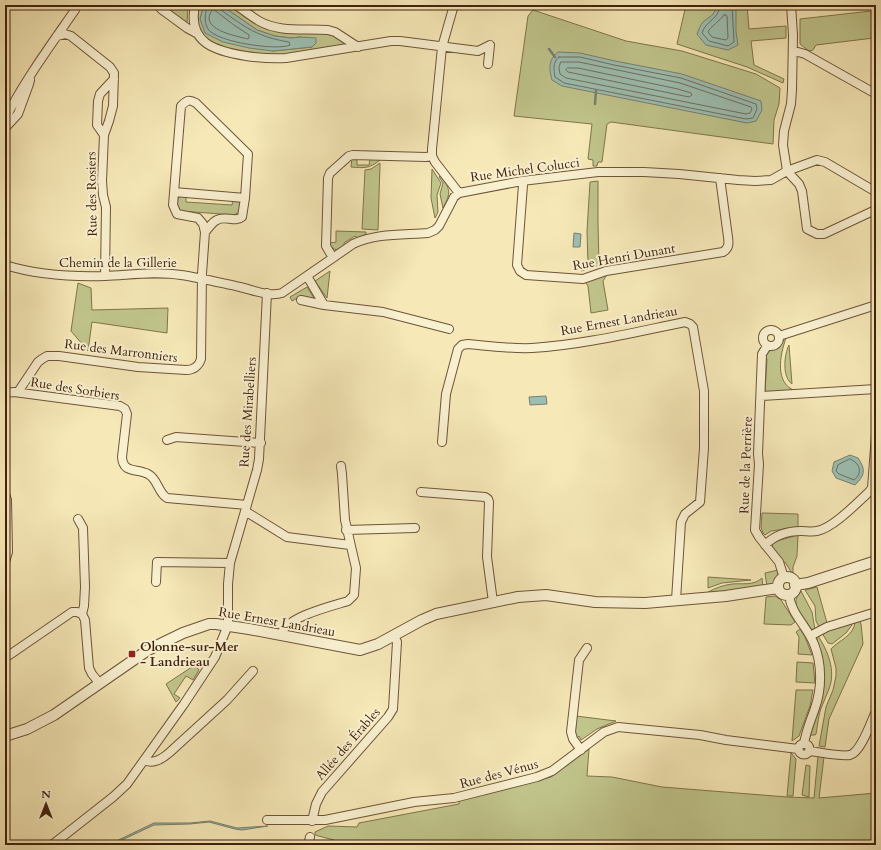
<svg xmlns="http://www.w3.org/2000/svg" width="881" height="850" viewBox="0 0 881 850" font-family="Cardo,serif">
  <rect width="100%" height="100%" fill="#f6e8b7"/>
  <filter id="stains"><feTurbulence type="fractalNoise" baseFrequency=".005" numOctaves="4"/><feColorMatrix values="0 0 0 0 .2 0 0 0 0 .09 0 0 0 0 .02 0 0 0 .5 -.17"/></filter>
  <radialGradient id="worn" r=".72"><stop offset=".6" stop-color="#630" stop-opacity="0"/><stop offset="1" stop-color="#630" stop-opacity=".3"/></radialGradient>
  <path fill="#c0c58c" stroke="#80744c" d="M167,5H188L187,24L167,9Z
    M198,5H204L200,19L273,51L312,47L316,43L300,37L292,38L275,36L257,30L221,5H232L261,26L323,33L341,38L346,42L344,47L276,57L220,48L203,37L198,28Z
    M686,5H747L749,29L786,26V38L751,41L754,65L784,79L783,83L747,67L677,44Z
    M533,10L626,41L682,51L756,74L780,88L779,104L774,120L773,144L611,122L607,124L602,162H598L597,166H593V160L588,159L592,124L514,116L528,16Z
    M871,11L874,38L816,45L813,50L809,51L800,44V19Z
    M352,158H357V165H369L370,159H379L380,160C369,169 364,168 351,167Z
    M380,163L378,230L362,229L365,170L371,169Z
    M432,169L441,183L437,195L438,212L435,218L431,198Z
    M440,176C451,189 451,193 443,208L440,194L443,183L439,177Z
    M598,181V223L599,265L581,271L588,264L587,231L590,182Z
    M181,196H186V202L232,205L233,199L236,200L241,204L239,212L234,215L181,211L177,206L178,198Z
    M336,231L366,232V234L358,238L355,236L344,243V246L336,250L330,246L329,243L336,242Z
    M330,271L327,298L315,281Z
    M608,273L603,281L608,310L591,313L588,286L585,282Z
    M78,283L91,288L92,310L168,308L167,333L92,322L88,351L71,331Z
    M307,287L314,298L311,299L299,297L292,301L290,297Z
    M786,338C780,355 774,384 796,391L765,392L767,359L765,357L767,352L779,347L784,339Z
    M789,345L792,384C782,377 784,355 789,345Z
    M762,513L798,514V527L771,531L765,535L763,533L761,527Z
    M798,535L797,556L793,567V575L785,562L782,563C778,556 770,549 773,542Z
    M778,570V577L774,584L767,587L765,573Z
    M708,577L751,580L722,583L708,588Z
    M762,578L763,587L707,595L708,592C715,588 724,585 732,584C742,583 754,586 762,578Z
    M817,587L827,623L819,627L816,621L815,606L805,590Z
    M801,591L812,612L815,630L811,629C806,622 797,612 796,603C795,599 799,594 801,591Z
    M775,596L781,600L795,622L791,625L764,624L766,597Z
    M859,620L861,624L863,644L829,719L825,747L819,746L826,707L833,690L836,676V668L831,649C839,640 854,636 855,622Z
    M851,622L852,625L846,633L832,644L828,643L822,633Z
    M800,629L805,637L812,655L798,654L799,637L796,632Z
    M816,636H818C828,651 836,671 829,689C827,695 824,700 822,706C818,715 818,724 816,734L815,735H810L820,652Z
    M797,662L813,663L815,683L796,682Z
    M195,665L199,670L193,680L186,676L174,694L180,698L176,702L166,684Z
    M796,690H813L810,706L799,736L792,741Z
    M576,716L616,721L597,729L581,740L579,736L577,738L575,733Z
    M589,749L587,776L612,777L662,787L787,797L814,798L818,756L824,757L819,798L876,793V842L874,845H471L470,842H466L465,845H352L315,835V832L328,826L357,827L359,823L459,804V800L551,777Z
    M791,753L796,759L793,796H787Z
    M806,765L810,766L809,797L802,795Z"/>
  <path fill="#9dbfb3" stroke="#788071" d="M204,5H221L257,30L275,36L292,38L300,37L316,38V43L312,47L273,51L249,48L223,42L205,33L200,19Z
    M716,5H736V32L738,45L728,50L706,45L697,34C699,30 700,25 703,22C710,16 715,16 716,5Z
    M558,52L580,53L615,61L682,74L761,101L762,110L756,121L747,123L562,86L552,80C549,69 548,60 558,52Z
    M574,233L581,234L580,247H573Z
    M546,396L547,404L530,405L529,397Z
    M850,455L858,458C866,470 865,475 855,485L836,478L832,471L834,462Z
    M210,821L237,828L268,826L242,830L235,829L209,822L190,824L154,825L111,845H108L154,823H190Z"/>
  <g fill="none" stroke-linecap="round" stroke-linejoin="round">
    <path stroke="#6f7060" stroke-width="1" d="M207,5C206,14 203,20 208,29C216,42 277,51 290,45L289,42C258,37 246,28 221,10L219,5
      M720,5C719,20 706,20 702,33L709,41L728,46L734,42L732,5
      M213,9L234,25L249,35V38L248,39C236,36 196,29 213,9Z
      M724,15H726L727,16L728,38L726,40L712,37L708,32C710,27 720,21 724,15Z
      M559,57H580L614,65L681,78L756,104L757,109L753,118L746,119L564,83L555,77C554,70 552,62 559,57Z
      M561,62H579L680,83L751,107L752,109L750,113L746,114L566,78L560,74L559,68Z
      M568,68H578L678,89L691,93L692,95L689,97L568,72L566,70Z
      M850,459C860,463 863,473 854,480L839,474L836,471L838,465Z"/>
    <path stroke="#788071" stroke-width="2.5" d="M549,49L555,57
      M595,104L596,90"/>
    <defs>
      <path id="minor" d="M163,5L161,9L187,28L198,34
        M195,5C187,43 215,51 246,56C260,58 272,59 286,58L391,41H400L478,51L490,45L488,64
        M236,5C243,10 251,16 259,21C280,33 305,28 328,30L335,32L358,47
        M454,5L442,47L432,149V156L435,162L459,193
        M57,36L65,34L71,36L110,67L114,73L113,106L109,121L104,135L102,181L103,195L106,207L105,276
        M793,53L798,52L805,54L876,94
        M5,119C25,80 50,46 75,10
        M5,128L18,114L29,84L30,80
        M104,135L97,125L98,101L100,94L114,79
        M787,171L783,145L784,131L791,104L792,90L793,35L791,5
        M787,171L799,184L802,191L807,229L817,234H824L873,211L876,208
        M522,181L523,185L517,265L520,271L526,275L583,279L606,271L723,252C729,248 729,244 728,237L720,178
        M174,192L245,198
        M333,258L326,246L328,178L330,173L349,156L353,155L426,157L432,156
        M5,265C37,275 71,277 105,276C130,275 155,271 181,275C201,278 221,283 240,287C253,290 269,297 282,293L353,244C376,233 403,235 428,233L435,230L439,226L451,203L454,197L459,193L522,181L598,172H644L679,174L738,180L755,181L771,180L787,171L817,160L825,162L876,192
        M307,276L324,305L383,312L449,329
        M301,300L324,305
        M763 338a8 8 0 1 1 16 0a8 8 0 1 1-16 0Z
        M779,336L876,305
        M767,346L762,354L758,454L759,464L755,530L759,537L779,562L784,578
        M18,392L38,362L42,359L47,356H59L138,367L186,370C193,370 199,366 201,359L202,274L205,232L203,224L198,218L177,214L173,205L181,106C187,100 189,99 196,103L248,154L245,198L242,217C235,223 225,215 217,220C212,222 209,228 205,232
        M5,393L14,392L120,406L125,409L127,414L122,457C123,474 137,468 148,474C158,479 158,493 167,498L247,505
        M761,396L876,389
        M167,440L176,437L261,443
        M442,442L446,394L458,349L462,345L468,344C489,346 511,349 532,348C583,345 635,332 685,322L690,324L693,327L704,391V448L700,502L685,514L681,522L676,600
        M421,492L485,497L488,499L489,502L487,557L493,602
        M5,494L7,500L8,552L5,562
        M245,511L287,537L350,545
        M78,519L83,528L85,587L84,606L82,614L85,620L89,668L92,674L100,684
        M346,530L415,528
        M765,545C775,535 787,531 801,531C806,531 812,532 817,531C833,528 857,503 869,492L872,488L876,434
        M156,582L157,562L230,563
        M789,595C791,614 807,626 814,644C822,664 822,688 815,708C811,720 806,731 804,744
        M281,635C285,617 332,606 348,601L354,595L356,568L345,520L342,474L341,466
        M810,636L827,627L876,612
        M5,658L72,612H77L82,614
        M798.5 749a5.5 5.5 0 1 1 11 0a5.5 5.5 0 1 1-11 0Z
        M581,750L573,739L571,732L579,660L587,648
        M809,751C819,752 841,757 850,755C861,752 871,722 876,711
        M144,760C153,765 162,759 169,753L227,700L253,671
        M267,820H325L414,802L454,798L537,777L552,771L604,732L618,727L700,735L726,740L798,749
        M312,821L316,804L322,792L388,717L393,709L397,642L394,636
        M52,845L113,797L127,784L184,704L215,657L228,625V584L230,563L257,470L259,459L267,293
        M308,845L310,837"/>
      <path id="tertiary" d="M778 586a9 9 0 1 1 18 0a9 9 0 1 1-18 0Z
        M795,585L808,583L876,561
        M5,736L27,729L54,715L148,650L183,633L209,624H216L249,629L360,650L378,644L422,620L436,614L518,597L546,595L595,602L645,603L726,596L778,588"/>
    </defs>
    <use href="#minor" stroke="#6e5438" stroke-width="10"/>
    <use href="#tertiary" stroke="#6e5438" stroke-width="12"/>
    <use href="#minor" stroke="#f9f0d0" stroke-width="8"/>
    <use href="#tertiary" stroke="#f9f0d0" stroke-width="10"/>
  </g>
  <rect fill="#8f2418" stroke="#f9f0d0" stroke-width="1.5" x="128" y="650" width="8" height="8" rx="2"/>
  <g text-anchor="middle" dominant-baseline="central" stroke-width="4" stroke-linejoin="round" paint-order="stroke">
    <g font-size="13" fill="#41220d" stroke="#f9f0d0">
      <text transform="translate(525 170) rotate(-8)">Rue Michel Colucci</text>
      <text transform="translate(92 194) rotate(-91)">Rue des Rosiers</text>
      <text transform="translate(624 257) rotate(-10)">Rue Henri Dunant</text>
      <text x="118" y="263">Chemin de la Gillerie</text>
      <text transform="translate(619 321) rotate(-10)">Rue Ernest Landrieau</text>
      <text transform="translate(121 351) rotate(7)">Rue des Marronniers</text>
      <text transform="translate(75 389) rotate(9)">Rue des Sorbiers</text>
      <text transform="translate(248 412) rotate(-86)">Rue des Mirabelliers</text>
      <text transform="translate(746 465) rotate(-88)">Rue de la Perrière</text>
      <text transform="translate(277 622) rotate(10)">Rue Ernest Landrieau</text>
      <text transform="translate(348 744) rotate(-49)">Allée des Érables</text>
      <text transform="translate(499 774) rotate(-15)">Rue des Vénus</text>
    </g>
    <g font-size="13" font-weight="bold" fill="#41220d" stroke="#f9f0d0" text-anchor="start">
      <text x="140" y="647">Olonne-sur-Mer<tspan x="140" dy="15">- Landrieau</tspan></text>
    </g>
  </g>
  <rect width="881" height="850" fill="none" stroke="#f6e8b7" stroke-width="20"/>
  <rect x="6" y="6" width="869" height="838" fill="none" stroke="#41220d" stroke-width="2"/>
  <rect x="10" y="10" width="861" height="830" fill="none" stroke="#41220d"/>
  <g transform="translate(46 804)" stroke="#f9f0d0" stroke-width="3" paint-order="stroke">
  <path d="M0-3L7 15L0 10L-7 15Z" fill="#41220d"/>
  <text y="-6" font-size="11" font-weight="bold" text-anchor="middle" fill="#41220d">N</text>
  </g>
  <rect width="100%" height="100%" filter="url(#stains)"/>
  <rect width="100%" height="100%" fill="url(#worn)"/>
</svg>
